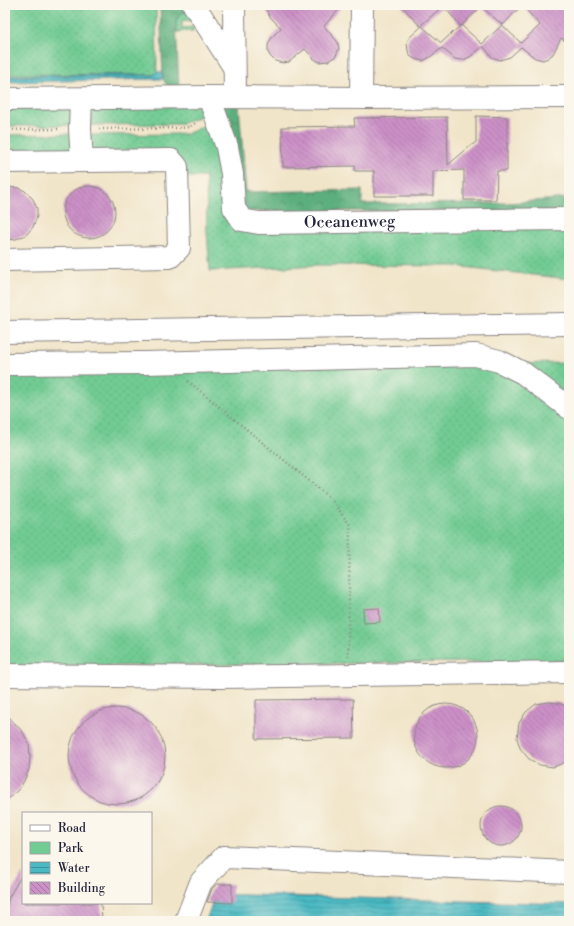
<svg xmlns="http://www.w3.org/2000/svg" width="574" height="926" viewBox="0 0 574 926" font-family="'Libre Bodoni',serif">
  <defs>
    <pattern id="green-dots" width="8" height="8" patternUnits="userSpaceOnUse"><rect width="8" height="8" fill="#71cb93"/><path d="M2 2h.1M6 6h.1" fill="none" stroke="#62ae80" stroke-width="1.8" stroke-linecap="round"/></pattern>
    <pattern id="forest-crowns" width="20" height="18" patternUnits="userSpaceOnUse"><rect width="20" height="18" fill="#5caf7d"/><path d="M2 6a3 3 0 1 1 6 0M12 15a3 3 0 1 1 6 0" fill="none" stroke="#4c8e68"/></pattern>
    <pattern id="water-rules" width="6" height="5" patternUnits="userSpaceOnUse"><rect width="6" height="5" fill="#4ab9c2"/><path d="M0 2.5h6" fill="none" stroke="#3d969f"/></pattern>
    <pattern id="building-back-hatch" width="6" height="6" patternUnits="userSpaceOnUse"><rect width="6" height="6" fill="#cc91c7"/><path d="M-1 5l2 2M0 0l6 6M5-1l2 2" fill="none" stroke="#a576a3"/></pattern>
  </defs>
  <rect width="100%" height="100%" fill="#fbf7ec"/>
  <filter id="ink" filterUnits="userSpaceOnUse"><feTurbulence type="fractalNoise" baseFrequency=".025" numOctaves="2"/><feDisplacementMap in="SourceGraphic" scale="8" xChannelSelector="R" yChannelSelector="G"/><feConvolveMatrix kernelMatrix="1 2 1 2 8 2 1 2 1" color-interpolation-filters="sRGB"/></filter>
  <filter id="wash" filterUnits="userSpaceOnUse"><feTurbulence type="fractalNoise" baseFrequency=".012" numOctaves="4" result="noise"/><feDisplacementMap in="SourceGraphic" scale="16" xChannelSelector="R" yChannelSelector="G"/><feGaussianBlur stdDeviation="0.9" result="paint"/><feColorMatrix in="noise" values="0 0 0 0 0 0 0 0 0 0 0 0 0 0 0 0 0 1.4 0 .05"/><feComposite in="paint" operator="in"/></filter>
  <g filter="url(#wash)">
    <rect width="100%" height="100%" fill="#f1e5c9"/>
    <path fill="url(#green-dots)" stroke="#4a7667" d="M5,5H156L157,72L154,75L5,74Z
      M182,12H187L193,21L182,20V28L194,27L193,31L177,32L176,21Z
      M198,106L205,114L181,124L5,126V109Z
      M210,122C217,140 222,162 224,182C225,196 223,210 227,222L237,226L569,222V279L455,266L318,265L210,271L207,233L206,177H185V170L90,154L89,135L185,134L196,130Z
      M74,134L75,154L5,155V135Z
      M569,363V661L5,667V371Z"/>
    <path fill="url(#forest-crowns)" stroke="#3f685c" d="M160,5H183L187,12H182L176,21L179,89L168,87L163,79Z
      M222,106H239L246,192L362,190V204L509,203L569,198V211H239Z"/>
    <path fill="url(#water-rules)" stroke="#366e7e" d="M157,72H162L163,79L5,82V76L154,75Z
      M215,894L569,904V921H206Z"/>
    <g id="blocks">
      <path fill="url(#building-back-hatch)" d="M263,5H343L324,26L337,41L339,48L336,56L328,61L319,62L313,58L305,49L289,62L283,63L275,61L270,56L268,52V45L272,37L281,28L270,17Z
        M401,5H522L503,25L481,7L461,26L443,6L420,26Z
        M522,5H569V43L561,38L553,54L548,58L543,60L535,58L521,47L510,57L500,60L492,57L483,46L470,57L463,60L455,59L442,48L430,57L423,61L415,59L410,56L408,51L407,43L409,38L422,26L441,43L461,25L482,44L502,25L521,43L540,25Z
        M476,116L507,117V171H497L496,200H464V170L433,171V196H374V171H355V166L283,167L282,127L355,126L354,118L447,117L448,165L469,147L476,142Z
        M63 212a26 26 0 1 1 52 0a26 26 0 1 1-52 0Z
        M5,187L19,188L25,191L33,199L37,209V216L33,227L26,235L16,239L5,240Z
        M379,608L380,622L364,623L363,609Z
        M353,699L354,738L256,739V700Z
        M548,702L559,703L569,708V760L561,764L553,767L540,765L529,759L520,748L517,738L519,723L526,712L536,704Z
        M414 736a32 32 0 1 1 64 0a32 32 0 1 1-64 0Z
        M69 756a48 48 0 1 1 96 0a48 48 0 1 1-96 0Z
        M5,713L23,732L29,744L30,757L29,769L24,781L19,789L5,802Z
        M481 826a20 20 0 1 1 40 0a20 20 0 1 1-40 0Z
        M23,873V903H101L102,921H6V910L9,897Z
        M217,884H232V903L207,902L212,889Z"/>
    </g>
  </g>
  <g filter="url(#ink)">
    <use href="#blocks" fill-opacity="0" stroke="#8a8482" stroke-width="1"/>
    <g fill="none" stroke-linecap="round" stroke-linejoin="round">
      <defs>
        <g id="minor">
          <path d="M194,5L234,67"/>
          <path d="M234,5L235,97"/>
          <path id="s1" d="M209,97L227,147L232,174L234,208L242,220L259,223L569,219"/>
          <path d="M361,98L362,5"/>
          <path d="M5,99L209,97L361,98L569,97"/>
          <path d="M81,99L80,129L82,161"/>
          <path d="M5,162L171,160L177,167L179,248L170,257L5,260"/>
          <path d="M5,332L569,324"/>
          <path d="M5,364L144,363L476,355L499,361L523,373L569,408"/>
          <path d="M5,675L221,677L569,672"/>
          <path d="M186,921L201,882L224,857L569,872"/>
        </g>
      </defs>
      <use href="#minor" stroke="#8a8482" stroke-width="24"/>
      <path stroke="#8a8482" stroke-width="2.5" stroke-dasharray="1 3" stroke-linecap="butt" d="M99,129L180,128L189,127L197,122
        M5,130L60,129
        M188,381L330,498L350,525L348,657"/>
      <use href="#minor" stroke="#fff" stroke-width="22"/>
    </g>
  </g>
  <g text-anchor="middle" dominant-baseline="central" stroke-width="3.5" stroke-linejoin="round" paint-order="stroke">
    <g font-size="16" fill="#22223b" stroke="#fbf7ec">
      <text stroke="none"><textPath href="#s1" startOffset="237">Oceanenweg</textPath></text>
    </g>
  </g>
  <rect width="574" height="926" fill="none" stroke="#fbf7ec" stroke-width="20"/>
  <rect x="22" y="812" width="130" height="92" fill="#fbf7ec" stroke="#a4a2a5"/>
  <rect x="30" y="825" width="20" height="6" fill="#ffffff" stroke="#a4a2a5"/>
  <text x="58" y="832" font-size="12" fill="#22223b">Road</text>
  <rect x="30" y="842" width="20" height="12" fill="#71cb93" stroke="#a4a2a5"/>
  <text x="58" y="852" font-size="12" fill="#22223b">Park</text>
  <rect x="30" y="862" width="20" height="12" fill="url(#water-rules)" stroke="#a4a2a5"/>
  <text x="58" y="872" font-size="12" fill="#22223b">Water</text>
  <rect x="30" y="882" width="20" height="12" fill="url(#building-back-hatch)" stroke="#a4a2a5"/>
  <text x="58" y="892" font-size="12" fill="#22223b">Building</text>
</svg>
